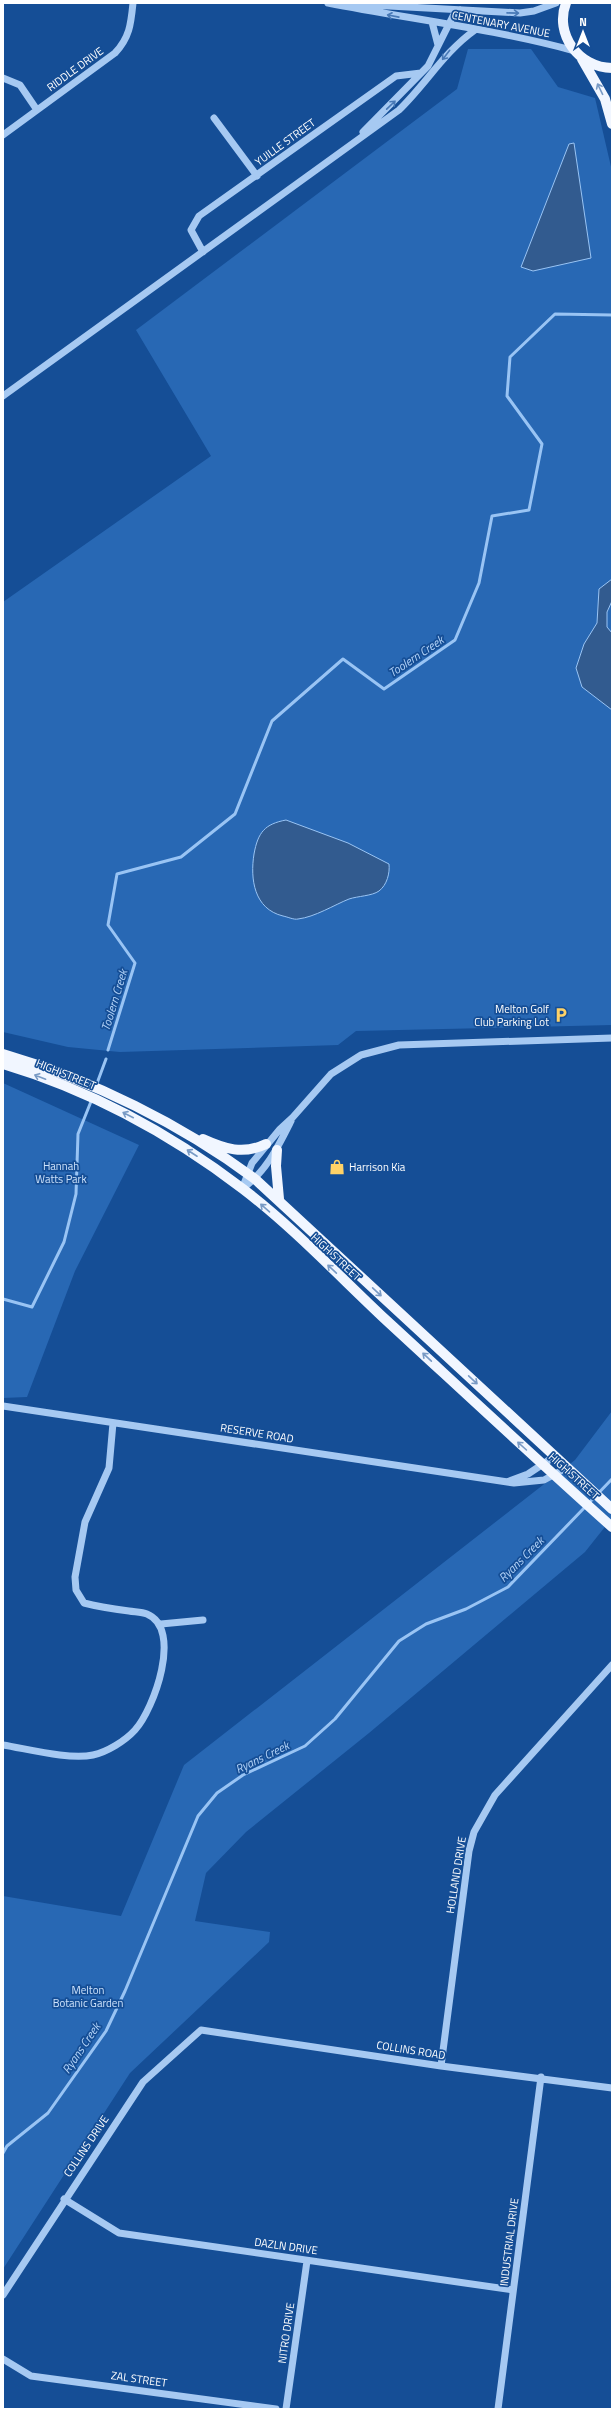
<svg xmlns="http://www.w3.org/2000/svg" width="615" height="2412" viewBox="0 0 615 2412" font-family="'Titillium Web',sans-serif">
  <rect width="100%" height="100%" fill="#154e96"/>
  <path fill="#2868b4" d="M468,49H531L558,87L595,98L612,171V1025L356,1031L338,1045L120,1052L68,1047L3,1032V602L211,456L136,330L457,89Z
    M3,1083L139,1145L75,1271L27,1397L3,1398Z
    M612,1411V1518L585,1552L369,1733L246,1832L206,1873L195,1921L270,1932L269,1942L130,2073L3,2269V1896L121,1916L184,1765L575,1460Z"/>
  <path fill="#325b8f" stroke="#99c4f4" d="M574,143L591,258L533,271L521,267L569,144Z
    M612,579V601L607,612V627L612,633V710L582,687L576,668L584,644L597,623L599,589Z
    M286,820L348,843L389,864C390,873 387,885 379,891C372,896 358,896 349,899C334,905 315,917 298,919C294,920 288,917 283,916C254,909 250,879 254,854C258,832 265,824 286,820Z"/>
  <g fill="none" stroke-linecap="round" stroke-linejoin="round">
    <path stroke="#99c4f4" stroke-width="3" d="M108,1050L135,963L108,925L117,874L181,857L235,814L272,721L343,659L384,689L455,640L479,583L492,516L529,510L542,444L507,396L510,357L555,314L612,315
      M96,1086L106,1059
      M3,1299L32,1307L64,1242L76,1194L78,1134L92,1099
      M3,2153L7,2146L48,2113L106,2031L125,1991L198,1816L217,1793L243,1775L305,1746L335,1719L399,1641L426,1624L466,1609L508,1587L612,1479"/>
    <path stroke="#a6c9f2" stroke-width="7" d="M328,3C410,19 494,29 575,51
      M352,4L520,13L534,11L556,3
      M432,22L438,45
      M3,78L20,85L37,110
      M214,118L257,176
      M363,132L428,66L453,16L460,10
      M3,135L115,53C130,37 131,23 133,3
      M203,252L191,230L199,216L396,76L421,73
      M3,396L399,110C426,84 444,52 475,30
      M242,1189L252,1163L280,1129L293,1117L331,1074L361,1055L399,1045L612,1038
      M242,1189C266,1172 278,1147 291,1121
      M3,1406L514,1483L544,1480L566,1468
      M507,1482L528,1474L555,1456
      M161,1624L203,1620
      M3,1745C28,1749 69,1760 93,1755C107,1752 125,1741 135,1730C154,1709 183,1629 147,1614C142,1612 135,1612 129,1611C114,1609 99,1607 84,1603L76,1590L75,1577L85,1522L109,1468L113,1423
      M441,2066L469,1851L474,1832L495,1795L612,1665
      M64,2199L119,2233L513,2290
      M3,2295L143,2082L201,2030L441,2066L612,2088
      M3,2359L31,2376L276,2409
      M286,2409L307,2261
      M498,2409L541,2077"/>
    <path stroke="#f1f6ff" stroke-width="10" d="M566,3C554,34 579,68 612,68
      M582,59L605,99L612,124
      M3,1054C92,1080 181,1124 255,1179L612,1509
      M3,1064C90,1090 171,1134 243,1189C294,1228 339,1276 386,1320C461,1389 536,1459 612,1527
      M203,1139C225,1149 243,1155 266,1144
      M277,1150L276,1166L279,1199"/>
  </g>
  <defs><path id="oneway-shaft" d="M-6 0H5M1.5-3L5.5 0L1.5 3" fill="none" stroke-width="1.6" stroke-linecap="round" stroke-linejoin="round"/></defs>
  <g stroke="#4879b6">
    <use href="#oneway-shaft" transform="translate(513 13) rotate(1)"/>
    <use href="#oneway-shaft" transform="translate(393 16) rotate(-169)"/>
    <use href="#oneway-shaft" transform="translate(446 55) rotate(128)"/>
    <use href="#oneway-shaft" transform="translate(391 105) rotate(-44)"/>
  </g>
  <g stroke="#789ac5">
    <use href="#oneway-shaft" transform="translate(600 89) rotate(-116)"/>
    <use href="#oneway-shaft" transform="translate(40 1077) rotate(-159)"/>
    <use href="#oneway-shaft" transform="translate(128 1115) rotate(-153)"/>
    <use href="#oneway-shaft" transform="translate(192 1153) rotate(-147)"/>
    <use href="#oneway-shaft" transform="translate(265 1208) rotate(-139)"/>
    <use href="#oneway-shaft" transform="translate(332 1269) rotate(-137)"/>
    <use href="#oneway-shaft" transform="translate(377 1292) rotate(43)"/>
    <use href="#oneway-shaft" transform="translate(427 1357) rotate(-137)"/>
    <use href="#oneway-shaft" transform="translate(473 1380) rotate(43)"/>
    <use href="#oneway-shaft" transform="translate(522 1446) rotate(-138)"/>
  </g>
  <defs>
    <symbol id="parking-bare" viewBox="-9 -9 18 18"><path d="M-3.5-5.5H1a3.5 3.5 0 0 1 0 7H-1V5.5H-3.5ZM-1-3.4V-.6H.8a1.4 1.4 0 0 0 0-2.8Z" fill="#ffd267" stroke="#154e96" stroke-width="2.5" paint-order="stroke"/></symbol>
    <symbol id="shop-bare" viewBox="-9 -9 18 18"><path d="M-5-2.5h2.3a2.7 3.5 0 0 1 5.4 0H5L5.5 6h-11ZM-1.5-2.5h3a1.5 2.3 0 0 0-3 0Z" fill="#ffd267" stroke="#154e96" stroke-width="2.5" paint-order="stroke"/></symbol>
  </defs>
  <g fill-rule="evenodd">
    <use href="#parking-bare" x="550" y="1004" width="22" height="22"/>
    <use href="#shop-bare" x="326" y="1156" width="22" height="22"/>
  </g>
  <g text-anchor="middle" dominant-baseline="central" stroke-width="3.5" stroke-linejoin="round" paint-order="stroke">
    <g font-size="11" fill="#fff" stroke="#154e96">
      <text transform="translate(501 24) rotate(11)">CENTENARY AVENUE</text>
      <text transform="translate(75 69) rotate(-36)">RIDDLE DRIVE</text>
      <text transform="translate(285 142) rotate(-36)">YUILLE STREET</text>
      <text transform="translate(66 1074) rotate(22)">HIGH STREET</text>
      <text transform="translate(336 1257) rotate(43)">HIGH STREET</text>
      <text transform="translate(257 1433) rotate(9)">RESERVE ROAD</text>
      <text transform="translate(574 1476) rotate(42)">HIGH STREET</text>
      <text transform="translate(456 1875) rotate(-81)">HOLLAND DRIVE</text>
      <text transform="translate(411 2050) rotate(9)">COLLINS ROAD</text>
      <text transform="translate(86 2146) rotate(-56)">COLLINS DRIVE</text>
      <text transform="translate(509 2242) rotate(-83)">INDUSTRIAL DRIVE</text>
      <text transform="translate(286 2246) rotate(8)">DAZLN DRIVE</text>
      <text transform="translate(286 2333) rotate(-82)">NITRO DRIVE</text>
      <text transform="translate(139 2379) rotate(8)">ZAL STREET</text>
    </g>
    <g font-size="11" fill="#fff" stroke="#154e96" text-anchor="end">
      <text x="549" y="1009">Melton Golf<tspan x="549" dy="13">Club Parking Lot</tspan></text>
      <text x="349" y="1167" text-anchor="start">Harrison Kia</text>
    </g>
    <g font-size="11" fill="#cee3fc" stroke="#154e96">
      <text x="61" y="1166">Hannah<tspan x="61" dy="13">Watts Park</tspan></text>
      <text x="88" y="1990">Melton<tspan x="88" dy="13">Botanic Garden</tspan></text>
    </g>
    <g font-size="12" font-style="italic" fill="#b3d3f8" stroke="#154e96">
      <text transform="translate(416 656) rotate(-34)">Toolern Creek</text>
      <text transform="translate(114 1000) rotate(-73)">Toolern Creek</text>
      <text transform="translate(521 1559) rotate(-45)">Ryans Creek</text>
      <text transform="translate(262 1757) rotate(-26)">Ryans Creek</text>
      <text transform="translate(81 2048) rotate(-56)">Ryans Creek</text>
    </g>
  </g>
  <rect width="615" height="2412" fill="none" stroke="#ffffff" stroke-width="8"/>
  <g transform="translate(583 32)" stroke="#154e96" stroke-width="3" paint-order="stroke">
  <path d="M0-3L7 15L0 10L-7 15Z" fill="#ffffff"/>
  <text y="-6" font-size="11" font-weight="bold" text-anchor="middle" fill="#ffffff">N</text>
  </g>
</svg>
